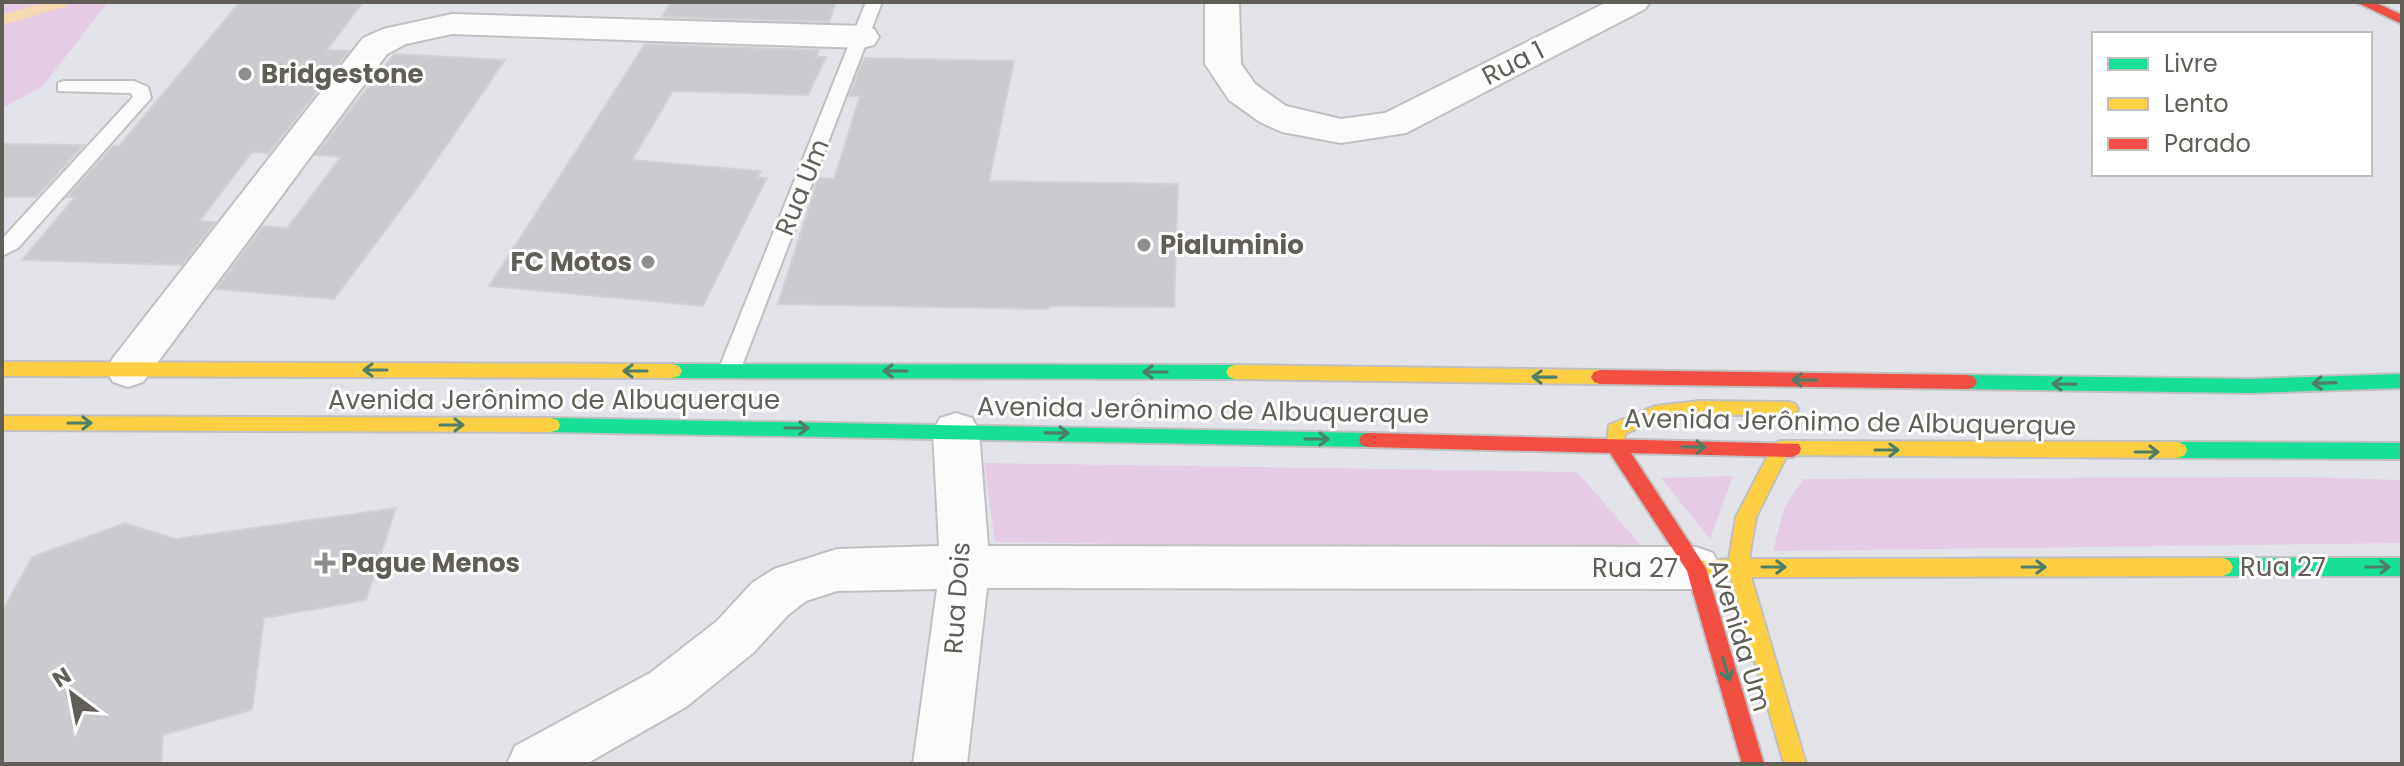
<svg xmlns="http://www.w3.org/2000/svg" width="2404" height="766" viewBox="0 0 2404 766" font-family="Poppins,sans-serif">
  <rect width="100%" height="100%" fill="#e2e3e9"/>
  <path fill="#e3cce4" d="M2,2H108L42,87L2,108Z
    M984,463L1577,472L1647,552L995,542Z
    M1733,476L1710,539L1661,478Z
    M2306,477L2402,480V543L1773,551L1784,508L1803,479Z"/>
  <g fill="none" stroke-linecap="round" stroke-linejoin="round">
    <path stroke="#f6d8b3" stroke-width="10" d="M2,20L64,2"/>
  </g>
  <path fill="#cbcbcf" stroke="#d1d2d8" stroke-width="2" d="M240,2H363L327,50L349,51L269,153L252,152L200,221L215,222L182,265L22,260L75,197H67L113,146H119Z
    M671,2H836L829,22L662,17Z
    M645,44L819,50L816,57H826L808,95L673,91L632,160L761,171L757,177L767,178L703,306L489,286Z
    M394,54L505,60L420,184L334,299L216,289L263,226L287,228L341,157L315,155Z
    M864,58L1014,61L989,181L1178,184L1174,307L1049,306L1048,309L778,304L818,178L834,179L860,96H849Z
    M2,144L84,145L36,197H2Z
    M396,508L366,600L264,618L252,710L163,735L161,764H2V612L32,557L125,523L175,539Z"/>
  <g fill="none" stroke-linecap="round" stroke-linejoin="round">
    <defs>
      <path id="lane" d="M866,2H882L740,371L737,377H721L718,371Z
        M64,81H134L148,87L151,98L18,248L2,256V239L133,97L131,93L58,91V83Z"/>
      <path id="street" d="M1205,2H1239L1241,64L1255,84L1286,106L1341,119L1385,113L1607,2H1650L1645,9L1406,133L1341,143L1282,132L1260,122L1229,100L1205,64Z
        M452,14L862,26L874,29L879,37L874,45L862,48L452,34L406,44L387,54L143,382L128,387L113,382L106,370L113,358L363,38L383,29Z
        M956,413L972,418L979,431L988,546L1696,547L1713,553L1720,568L1713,583L1696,589L987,588L967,764H913L937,589L837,591L806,601L788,615L753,653L686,707L586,764H507L515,746L650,673L717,621L752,583L774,569L837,549L939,546L933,431L940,418Z"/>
      <path id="fast" d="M673,364L1235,365L1241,367L1244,372L1241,377L1235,379L673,378L667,376L664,371L667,366Z
        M2402,374V388L2251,393L1968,389L1962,387L1959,382L1962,377L1968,375L2251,379Z
        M551,418L1368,433L1375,435L1377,440L1375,445L1368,447L551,432L544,430L542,425L544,420Z
        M2178,442L2402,443V459L2178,458L2171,455L2169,450L2171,445Z
        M2223,558H2402V576H2223L2216,573L2213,567L2216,561Z"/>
      <path id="slow" d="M2,362L673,364L679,366L682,371L679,376L673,378L2,376Z
        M1235,365L1600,370L1606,372L1609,377L1606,382L1600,384L1235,379L1229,377L1226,372L1229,367Z
        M1700,401L1789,402L1795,404L1798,409L1795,414L1789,416C1734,416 1675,407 1625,434L1623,451H1609L1607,446L1609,425L1655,406Z
        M2,416L551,418L558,420L560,425L558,430L551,432L2,430Z
        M1781,441L2178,442L2185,445L2187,450L2185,455L2178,458L1787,455L1756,517L1749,559L2223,558L2230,561L2233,567L2230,573L2223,576L1751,577L1806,764H1784L1731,577L1689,574L1686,568L1689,562L1729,559L1736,517L1774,444Z"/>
      <path id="jam" d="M2356,2H2374L2402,15V24Z
        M1600,370L1968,375L1974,377L1977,382L1974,387L1968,389L1600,384L1594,382L1591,377L1594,372Z
        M1368,433L1799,444L1801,449L1799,454L1792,457L1631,453L1706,568L1764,764H1742L1687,571L1610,453L1368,447L1361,445L1359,440L1361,435Z"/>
    </defs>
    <use href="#lane" stroke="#c1c0c1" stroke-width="4"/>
    <use href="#street" stroke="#c1c0c1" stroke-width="4"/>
    <use href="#fast" stroke="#c1c0c0" stroke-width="4"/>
    <use href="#slow" stroke="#c1c0c0" stroke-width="4"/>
    <use href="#jam" stroke="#c1c0c0" stroke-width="4"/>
    <use href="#lane" fill="#fbfbfc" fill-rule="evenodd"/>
    <use href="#street" fill="#fbfbfc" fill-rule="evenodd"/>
    <use href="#fast" fill="#16e098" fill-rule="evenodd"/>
    <use href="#slow" fill="#ffcf43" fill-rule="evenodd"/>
    <use href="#jam" fill="#f24e42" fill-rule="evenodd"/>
  </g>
  <defs><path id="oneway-shaft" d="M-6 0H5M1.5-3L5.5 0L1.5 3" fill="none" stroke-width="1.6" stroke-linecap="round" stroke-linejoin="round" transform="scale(2)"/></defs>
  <g stroke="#4e7e68">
    <use href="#oneway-shaft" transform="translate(375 370) rotate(-180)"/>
    <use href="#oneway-shaft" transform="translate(635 371) rotate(-180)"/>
    <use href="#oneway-shaft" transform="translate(895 371) rotate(-180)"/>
    <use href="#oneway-shaft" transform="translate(1155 372) rotate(-180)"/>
    <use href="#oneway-shaft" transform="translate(1544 377) rotate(-179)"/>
    <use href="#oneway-shaft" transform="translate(1804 380) rotate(-179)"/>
    <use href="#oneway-shaft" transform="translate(2324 383) rotate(178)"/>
    <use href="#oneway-shaft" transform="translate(2064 384) rotate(-179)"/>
    <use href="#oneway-shaft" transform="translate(80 423)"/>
    <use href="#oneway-shaft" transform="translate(452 425)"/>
    <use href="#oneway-shaft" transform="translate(797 428) rotate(1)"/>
    <use href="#oneway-shaft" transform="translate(1057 433) rotate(1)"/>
    <use href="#oneway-shaft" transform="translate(1317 439) rotate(1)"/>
    <use href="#oneway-shaft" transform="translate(1694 447) rotate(1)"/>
    <use href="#oneway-shaft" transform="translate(1887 450)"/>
    <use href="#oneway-shaft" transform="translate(2147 452)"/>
    <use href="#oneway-shaft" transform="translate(1774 567)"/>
    <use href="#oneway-shaft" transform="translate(2034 567)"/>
    <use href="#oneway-shaft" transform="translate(2378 567)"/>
    <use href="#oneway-shaft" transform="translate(1726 669) rotate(74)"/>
  </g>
  <g fill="#8e8d8b" stroke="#fff" stroke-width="3">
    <circle cx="245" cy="74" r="8"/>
    <circle cx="1144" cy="245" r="8"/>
    <circle cx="648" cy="262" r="8"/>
    <path d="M321 551h8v8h8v8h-8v8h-8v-8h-8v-8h8z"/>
  </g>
  <g text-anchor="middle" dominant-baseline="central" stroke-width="6" stroke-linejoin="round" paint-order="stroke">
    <g font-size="26" fill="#615e58" stroke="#fff">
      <text transform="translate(1513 63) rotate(-27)">Rua 1</text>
      <text transform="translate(802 187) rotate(-68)">Rua Um</text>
      <text x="554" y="400">Avenida Jerônimo de Albuquerque</text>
      <text transform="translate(1203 410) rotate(1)">Avenida Jerônimo de Albuquerque</text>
      <text transform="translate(1850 422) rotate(1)">Avenida Jerônimo de Albuquerque</text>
      <text x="2283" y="567">Rua 27</text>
      <text x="1635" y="568">Rua 27</text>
      <text transform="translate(957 598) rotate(-86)">Rua Dois</text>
      <text transform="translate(1740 635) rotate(73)">Avenida Um</text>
    </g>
    <g font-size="26" font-weight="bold" fill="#615e58" stroke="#fff" text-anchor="start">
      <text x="261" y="74">Bridgestone</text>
      <text x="1160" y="245">Pialuminio</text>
      <text x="632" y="262" text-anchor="end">FC Motos</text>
      <text x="341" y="563">Pague Menos</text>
    </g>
  </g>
  <rect width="2404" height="766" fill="none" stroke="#615e58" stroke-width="8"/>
  <rect x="2092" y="32" width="280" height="144" fill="#ffffff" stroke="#c0bfbc" stroke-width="2"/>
  <rect x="2108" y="58" width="40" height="12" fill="#16e098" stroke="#c0bfbc" stroke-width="2"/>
  <text x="2164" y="72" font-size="24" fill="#615e58">Livre</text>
  <rect x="2108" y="98" width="40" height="12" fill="#ffcf43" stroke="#c0bfbc" stroke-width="2"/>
  <text x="2164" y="112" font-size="24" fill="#615e58">Lento</text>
  <rect x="2108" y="138" width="40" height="12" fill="#f24e42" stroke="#c0bfbc" stroke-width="2"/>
  <text x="2164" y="152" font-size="24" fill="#615e58">Parado</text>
  <g transform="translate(72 694) rotate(328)" stroke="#ffffff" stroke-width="6" paint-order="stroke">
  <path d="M0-6L14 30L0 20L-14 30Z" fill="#615e58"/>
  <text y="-12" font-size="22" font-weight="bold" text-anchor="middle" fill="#615e58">N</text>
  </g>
</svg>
